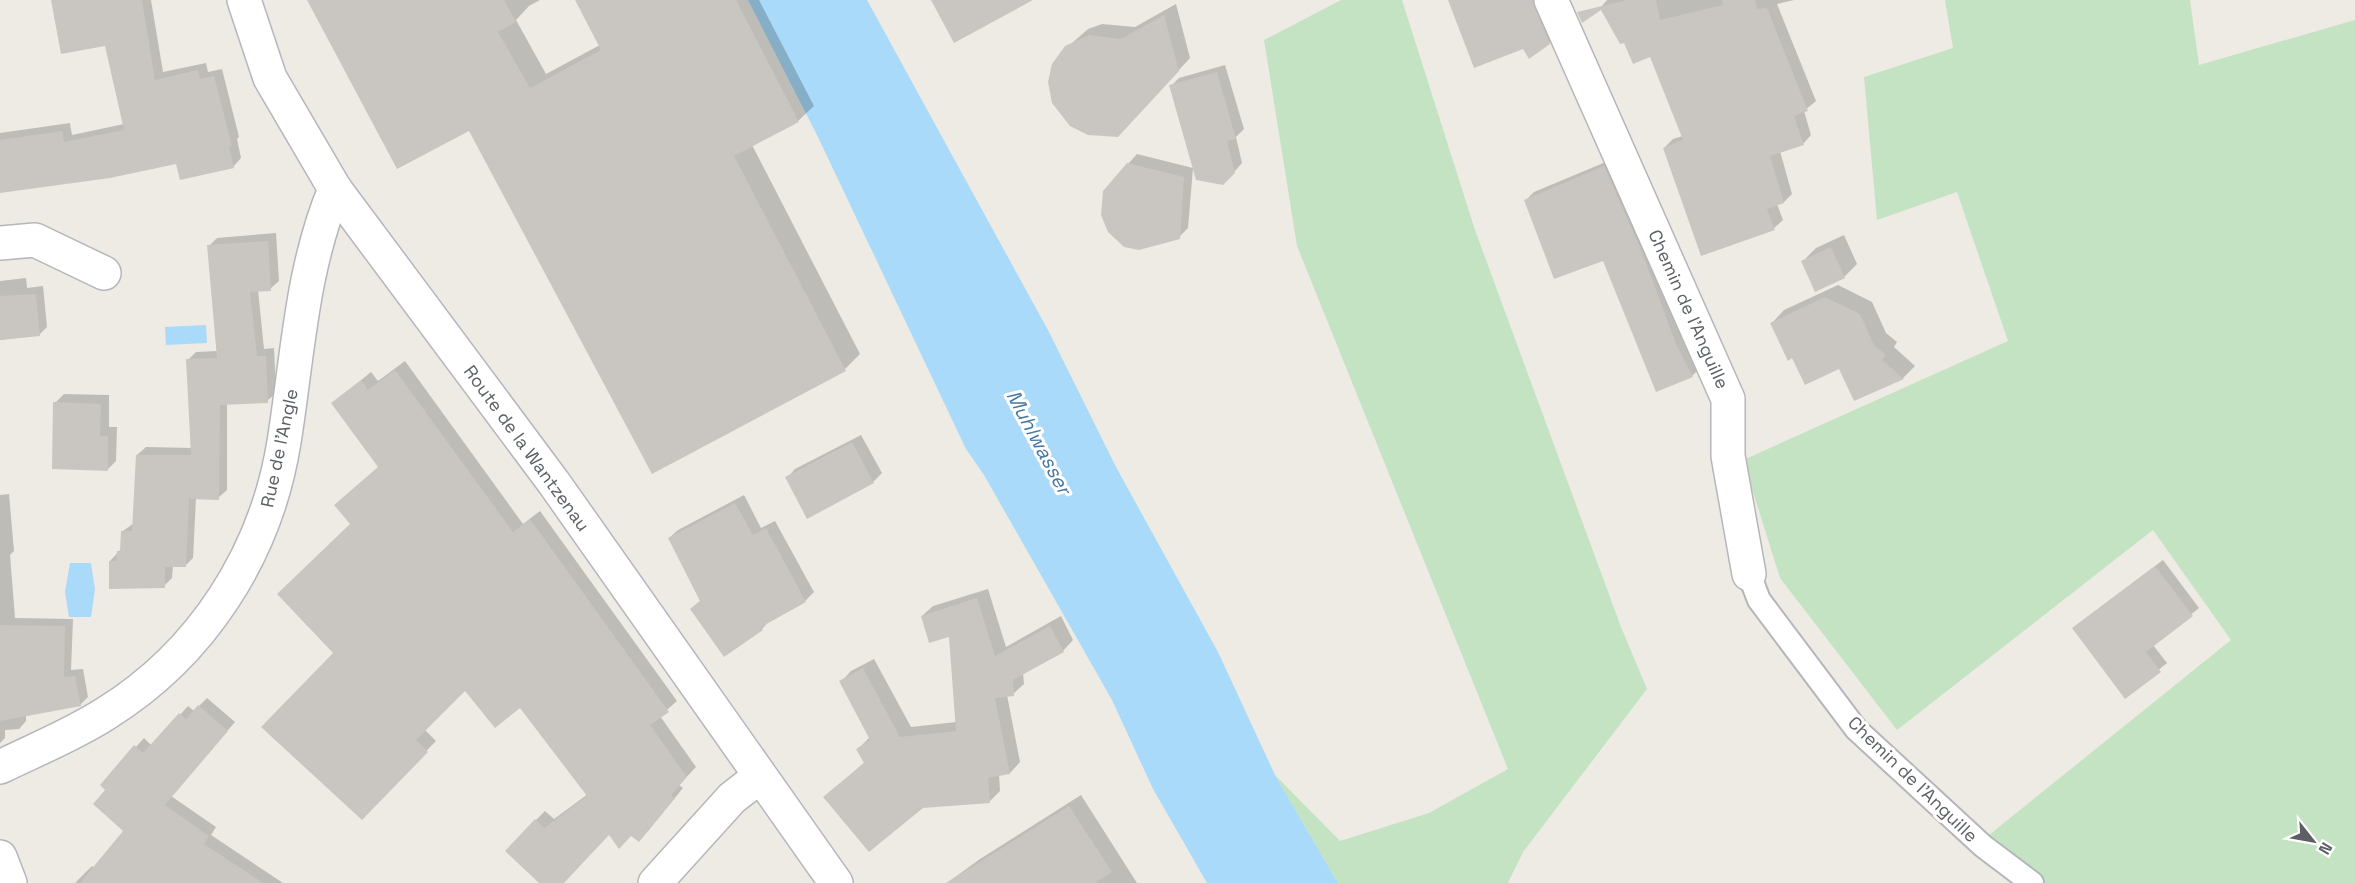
<svg xmlns="http://www.w3.org/2000/svg" width="2355" height="883" viewBox="0 0 2355 883" font-family="'Space Grotesk',sans-serif">
  <rect width="100%" height="100%" fill="#eeebe4"/>
  <path fill="#c4e3c2" d="M1341,0H1402L1475,230L1621,627L1647,689L1523,852L1508,883H1338L1275,775L1340,841L1429,813L1508,769L1297,246L1264,40Z
    M1945,0H2190L2199,65L2355,20V883H2034L1984,839L2231,640L2153,530L1897,730L1780,578L1743,460L2008,341L1957,192L1877,220L1864,77L1953,48Z"/>
  <path fill="#a9daf9" d="M748,0H867L1049,332L1116,467L1218,652L1275,775L1338,883H1207L1153,789L1112,700L984,475L966,449L817,135Z
    M206,325L207,343L166,345L165,327Z
    M70,563H91L95,589L91,617H69L65,592Z"/>
  <path fill="#0003" d="M55,0H151L163,72L206,63L208,72L222,69L239,137L237,139L241,158L233,167L178,162L0,191V133L70,123L72,135L124,124L106,44Z
    M308,0H540L529,6L516,20L546,74L600,45L576,0H759L814,106L798,121L752,145L860,354L845,369L470,129Z
    M1449,0H1542L1556,36L1549,43L1523,47Z
    M1607,0H1794L1777,4L1816,101L1804,111L1811,135L1803,144L1780,151L1792,194L1784,202L1777,204L1783,220L1774,228L1702,254L1664,148L1673,139L1683,136L1651,55L1625,41L1601,7Z
    M1176,4L1190,58L1130,123L1071,44L1088,29L1102,24L1135,27Z
    M1225,65L1244,129L1236,137L1242,163L1228,179L1171,86L1179,78Z
    M1137,154L1193,168L1188,228L1179,237L1128,164Z
    M1613,159L1700,368L1692,376L1604,259L1526,200L1534,192Z
    M276,233L279,281L270,289L258,290L264,349L274,348L276,393L267,401L227,403V490L218,498H196L193,558L185,566H173L172,578L164,586L110,561L122,548L123,531L134,523L137,455L146,447L192,448L188,360L196,352L218,351L209,246L217,238Z
    M1844,235L1857,264L1844,277L1803,261L1816,248Z
    M26,278L27,288L43,286L47,327L39,335L0,340V281Z
    M1838,285L1872,302L1886,333L1897,342L1894,347L1915,366L1903,378L1855,399L1840,367L1793,356L1772,323L1784,310Z
    M405,361L523,524L540,511L677,701L660,716L696,767L679,785L683,788L648,831L631,835L609,833L562,883H541L536,820L545,811L554,819L588,794L520,706L465,689L425,730L436,741L361,818L335,653L352,524L380,466L333,403L371,372L378,381Z
    M64,394L109,395V427H117L116,461L107,470L55,403Z
    M861,435L882,473L873,482L787,478L795,469Z
    M9,494L14,551L10,555L15,618L73,619L71,670L83,669L88,697L80,705L26,715V721L19,729L5,730V738L0,743V495Z
    M744,495L761,528L775,521L814,592L805,601L770,620L762,629L691,609L701,600L669,538L678,530Z
    M2163,560L2199,608L2153,645L2167,663L2126,696L2082,621Z
    M988,589L1006,647L1061,616L1073,640L1063,651L1023,673L1024,684L1013,694L1007,695L1020,762L1010,773L999,775L1000,791L990,801L825,797L865,762L858,749L870,737L841,682L851,671L874,659L911,727L956,722L950,635L922,616L933,606Z
    M207,698L235,722L171,796L216,827L211,835L283,883H75L92,866L94,868L125,831L107,790L102,785L144,738L152,746L188,706L194,711Z
    M1081,795L1137,883H947L980,859Z"/>
  <path fill="#c9c6c2" d="M51,0H142L155,80L198,70L200,79L214,76L232,146L229,147L234,168L180,180L176,164L110,178L0,193V140L62,131L64,142L124,130L105,46L61,54Z
    M307,0H504L516,22L498,32L530,88L601,50L575,0H736L799,122L734,156L846,371L652,474L469,131L397,169Z
    M931,0H1033L954,43Z
    M1448,0H1532L1550,44L1529,59L1523,49L1474,68Z
    M1627,0H1656L1660,20L1723,5L1722,0H1755L1757,9L1767,8L1808,111L1794,116L1804,145L1770,156L1784,203L1767,209L1775,230L1701,256L1663,148L1683,140L1650,57L1633,64L1624,43L1620,44L1601,10L1582,23L1577,12Z
    M1164,15L1179,71L1118,137L1088,135L1070,126L1052,103L1048,82L1052,64L1065,46L1089,35L1121,39Z
    M1217,72L1236,139L1227,141L1235,173L1223,185L1196,180L1169,85Z
    M1127,163L1184,177L1180,239L1139,250L1124,247L1108,232L1101,215L1103,191Z
    M1604,166L1640,247L1676,344L1693,377L1656,392L1603,261L1554,279L1524,200Z
    M268,241L271,291L250,292L257,356H266L268,403L220,405L219,500L189,499L186,567H165V588L109,589V561H116L117,551H120L121,531H132L136,455H191L186,359L217,358L207,245Z
    M1831,247L1845,278L1815,292L1801,261Z
    M36,294L40,336L0,340V296Z
    M1825,297L1860,314L1874,345L1886,355L1882,360L1904,379L1854,401L1839,369L1805,385L1792,358L1788,361L1770,323Z
    M395,370L513,532L530,519L669,712L650,725L687,777L671,795L675,798L639,842L631,836L619,849L609,835L564,883H539L505,851L535,819L544,828L587,796L520,708L495,728L465,691L416,740L428,752L362,820L261,727L333,653L277,594L350,524L334,505L378,467L331,403L361,380L368,390Z
    M53,402L101,404L100,436H108V471L52,469Z
    M852,442L874,483L807,519L785,477Z
    M735,503L753,535L766,528L806,602L761,627L763,630L724,657L690,609L700,601L668,538Z
    M2155,566L2193,616L2146,652L2161,672L2125,699L2072,628Z
    M977,598L995,656L1050,626L1064,652L1013,680L1014,696L995,698L1010,774L988,778L990,803L923,808L869,852L823,797L864,763L856,749L870,740L839,681L863,668L900,737L956,731L949,637L929,643L921,616Z
    M0,625L65,626L64,677L75,676L81,706L0,721Z
    M198,705L228,731L165,805L209,836L204,844L263,883H80L123,831L93,804L105,790L100,785L134,745L143,753L179,713L186,719Z
    M1069,806L1112,872L1094,883H946Z"/>
  <g fill="none" stroke-linecap="round" stroke-linejoin="round">
    <defs>
      <path id="lane" d="M1749,574L1759,600L1856,729L1983,846L2032,883"/>
      <path id="street" d="M1551,0L1728,399V456L1749,574
        M0,243L35,240L104,273
        M0,767C35,750 72,735 105,714C202,654 266,554 284,442C298,355 301,271 335,189
        M0,857L10,883
        M655,883L732,798L759,777"/>
      <path id="secondary" d="M244,0L270,78L335,189L554,483L836,883"/>
    </defs>
    <use href="#lane" stroke="#b4b7ba" stroke-width="26"/>
    <use href="#street" stroke="#b4b7ba" stroke-width="36"/>
    <use href="#secondary" stroke="#b3b7bb" stroke-width="36"/>
    <use href="#lane" stroke="#fff" stroke-width="22"/>
    <use href="#street" stroke="#fff" stroke-width="33"/>
    <use href="#secondary" stroke="#fff" stroke-width="33"/>
  </g>
  <g text-anchor="middle" dominant-baseline="central" stroke-width="6" stroke-linejoin="round" paint-order="stroke">
    <g font-size="18" fill="#5c6064" stroke="#fff">
      <text transform="translate(1689 309) rotate(66)">Chemin de l'Anguille</text>
      <text transform="translate(279 448) rotate(-78)">Rue de l'Angle</text>
      <text transform="translate(527 448) rotate(54)">Route de la Wantzenau</text>
      <text transform="translate(1913 779) rotate(44)">Chemin de l'Anguille</text>
    </g>
    <g font-size="20" font-style="italic" fill="#4476a2" stroke="#fff">
      <text transform="translate(1039 442) rotate(62)">Muhlwasser</text>
    </g>
  </g>
  <g transform="translate(2313 841) rotate(121)" stroke="#ffffff" stroke-width="4.5" paint-order="stroke">
  <path d="M0-4.5L10 22L0 15L-10 22Z" fill="#5c6064"/>
  <text y="-9" font-size="16" font-weight="bold" text-anchor="middle" fill="#5c6064">N</text>
  </g>
</svg>
